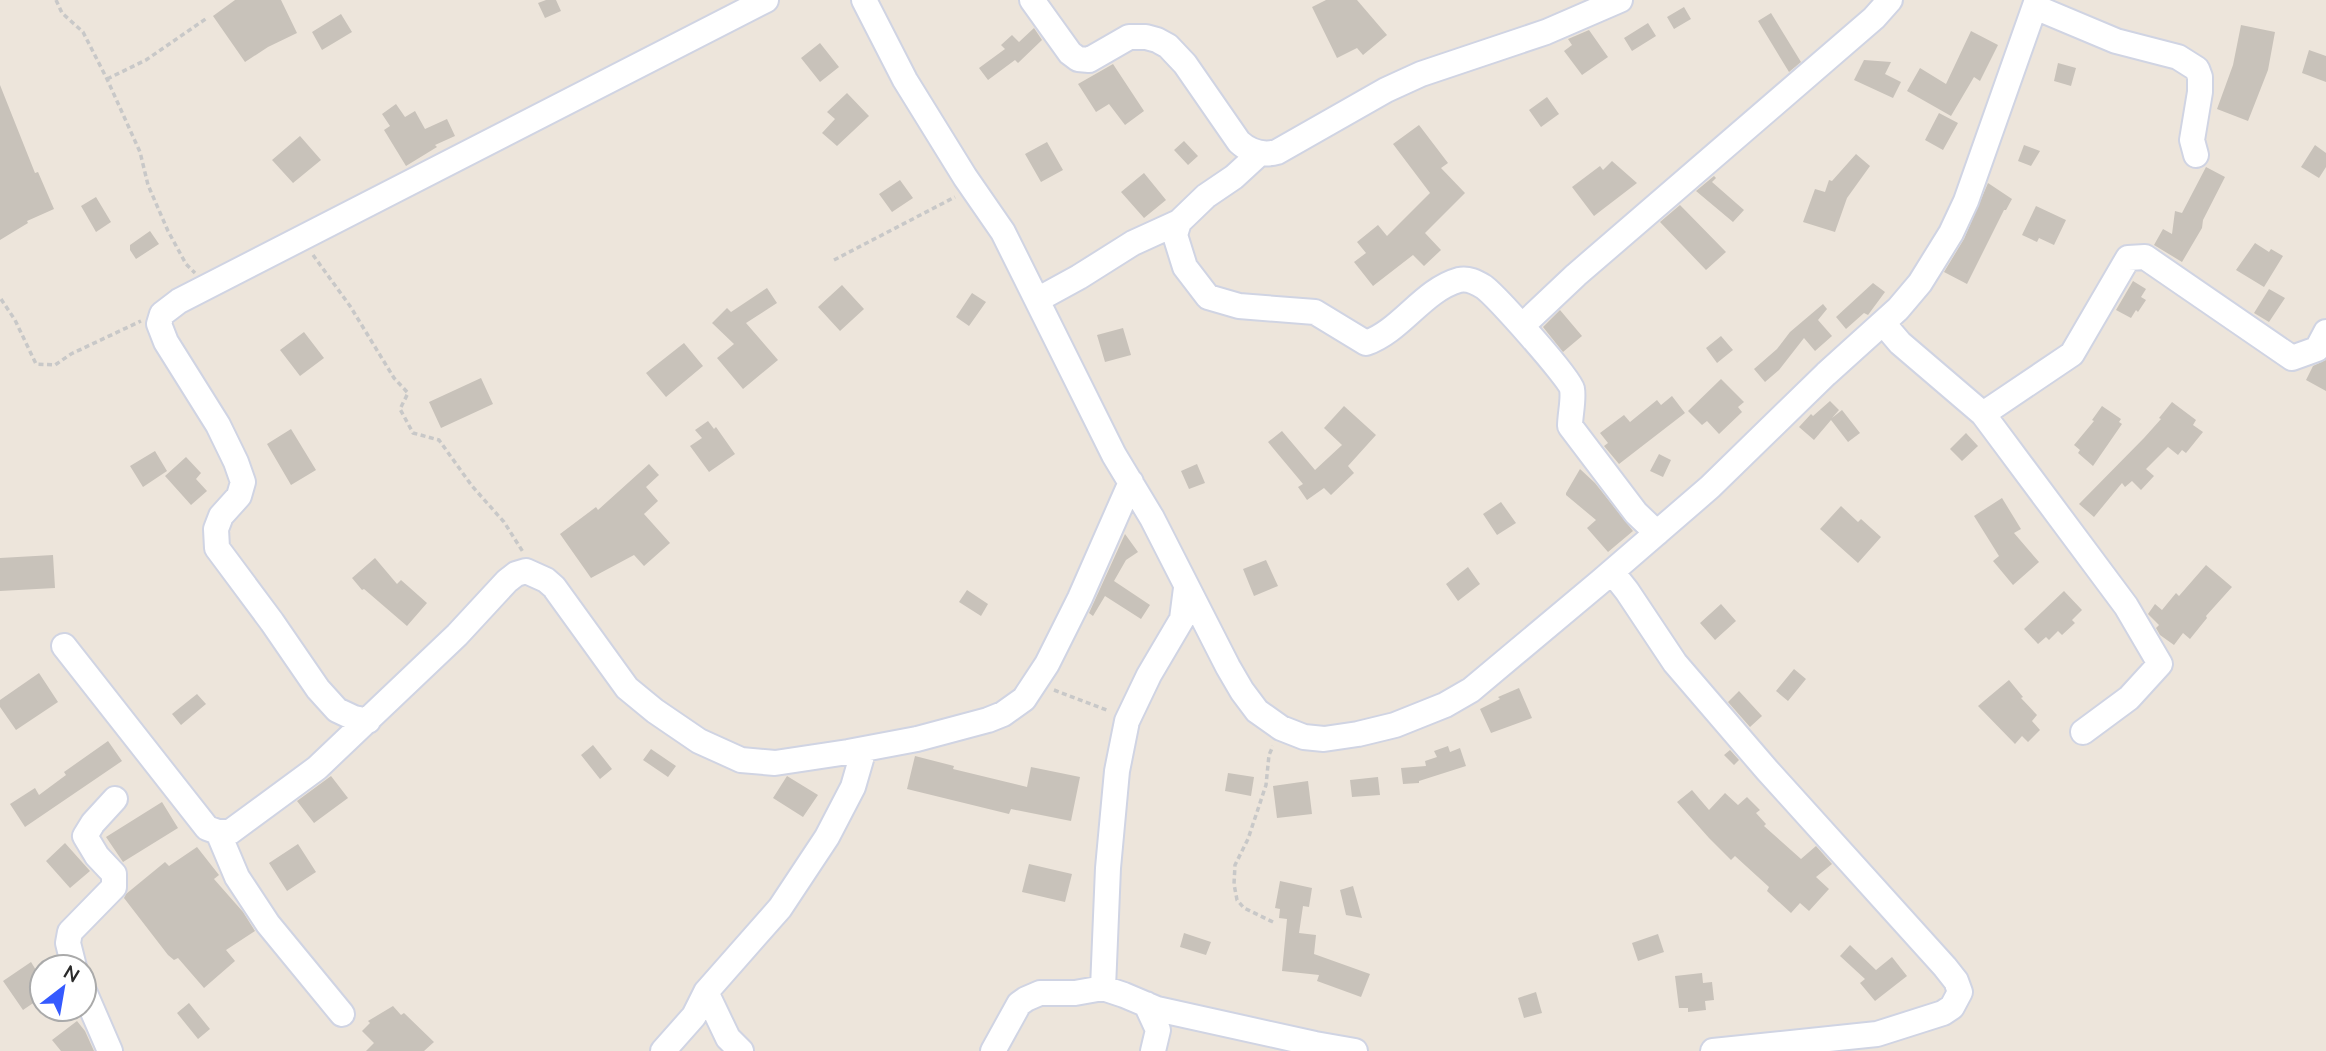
<svg xmlns="http://www.w3.org/2000/svg" width="2326" height="1051" viewBox="0 0 2326 1051" font-family="Mulish,sans-serif">
  <rect width="100%" height="100%" fill="#ede5db"/>
  <path fill="#c8c2ba" d="M235,0H281L297,33L268,47L245,62L213,16Z
    M546,0H556L561,11L545,18L538,3Z
    M1326,0H1357L1387,35L1363,55L1357,48L1337,58L1312,7Z
    M1684,7L1691,19L1674,29L1667,17Z
    M1771,13L1801,62L1789,72L1758,21Z
    M341,14L352,32L322,50L312,32Z
    M1648,23L1656,36L1632,51L1624,38Z
    M2241,25L2275,32L2268,70L2248,121L2217,109L2233,65Z
    M1034,28L1042,40L1018,63L1015,60L988,80L979,68L1005,49L1001,45L1012,35L1019,42Z
    M1589,30L1608,57L1582,75L1564,51L1572,45L1568,39Z
    M1971,31L1998,45L1980,81L1974,77L1951,116L1907,91L1920,68L1946,84Z
    M820,43L839,67L820,82L801,58Z
    M2309,50L2326,56V82L2302,73Z
    M1864,60L1891,62L1885,74L1901,82L1893,98L1854,80Z
    M2058,63L2076,68L2071,86L2054,81Z
    M1113,64L1144,111L1125,125L1109,104L1096,112L1078,84Z
    M0,85L35,173L38,172L54,209L27,221L28,223L0,240Z
    M847,93L869,116L837,146L822,133L835,119L827,112Z
    M1547,97L1559,114L1541,127L1529,110Z
    M396,104L405,117L415,111L425,129L447,119L455,136L435,145L437,147L406,166L384,130L390,126L382,114Z
    M1939,113L1958,123L1943,150L1925,140Z
    M1419,125L1448,163L1441,168L1465,193L1425,233L1441,250L1424,266L1413,255L1373,286L1354,262L1366,253L1357,242L1378,225L1387,236L1430,193L1393,144Z
    M300,136L321,160L293,183L272,160Z
    M1184,141L1198,156L1188,165L1174,150Z
    M1047,142L1063,170L1041,182L1025,154Z
    M2024,145L2040,151L2031,166L2018,161Z
    M2315,145L2326,153V167L2319,178L2301,167Z
    M1856,154L1870,166L1847,198L1835,232L1803,222L1815,189L1825,192L1829,180L1832,181Z
    M1612,161L1637,183L1594,216L1572,187L1600,166L1603,170Z
    M2206,167L2225,177L2203,220L2202,228L2182,262L2154,245L2163,229L2172,234L2175,211L2182,213Z
    M1144,173L1166,200L1144,218L1121,192Z
    M1714,176L1716,178L1712,182L1744,210L1733,222L1696,191Z
    M900,180L913,198L892,212L879,194Z
    M1988,183L2012,199L2006,210H2004L1967,284L1944,272L1964,239Z
    M96,197L111,222L96,232L81,206Z
    M1680,205L1726,252L1706,270L1660,222Z
    M2036,206L2066,220L2054,245L2039,238L2037,242L2022,235Z
    M150,231L159,244L136,259L130,250V245Z
    M2255,243L2269,252L2271,249L2283,256L2264,287L2236,270Z
    M2133,281L2146,289L2141,297L2146,300L2138,312L2136,310L2131,318L2116,310Z
    M1873,283L1885,292L1868,315L1864,313L1846,329L1836,317Z
    M842,285L864,309L840,331L818,307Z
    M767,288L777,303L746,323L778,360L743,389L717,358L734,344L712,323L727,308L731,312Z
    M2269,289L2285,298L2269,322L2254,313Z
    M972,293L986,302L969,326L956,317Z
    M1823,304L1827,309L1818,320L1832,336L1815,351L1804,338L1779,370L1765,382L1754,369L1777,349L1790,332Z
    M1560,310L1582,336L1563,352L1543,327Z
    M1123,328L1131,355L1105,362L1097,335Z
    M304,332L324,358L300,376L280,350Z
    M1721,336L1733,350L1717,363L1706,348Z
    M684,343L703,366L666,397L646,373Z
    M2326,360V391L2306,380L2313,366Z
    M481,378L493,404L441,428L429,402Z
    M1721,379L1744,402L1738,407L1742,412L1719,434L1707,421L1702,425L1688,411Z
    M1672,396L1685,413L1619,464L1604,446L1608,443L1600,433L1624,415L1630,422L1657,400L1661,405Z
    M1830,401L1839,410L1832,418L1842,410L1860,433L1848,442L1831,420L1814,440L1799,427L1811,414L1813,416Z
    M2172,402L2196,420L2193,425L2203,432L2186,453L2182,450L2178,455L2168,447L2146,469L2154,476L2141,490L2132,481L2125,487L2122,483L2094,517L2079,504L2144,438L2161,419L2159,418Z
    M1344,406L1376,435L1348,466L1354,473L1331,495L1324,488L1307,500L1298,487L1303,484L1268,442L1282,431L1315,470L1342,445L1324,428Z
    M2102,406L2121,419L2119,422L2122,424L2093,466L2078,453L2080,450L2074,445L2094,421L2092,420Z
    M708,421L714,429L716,427L735,454L709,472L690,446L702,438L695,430Z
    M291,429L316,470L291,485L267,444Z
    M1966,433L1978,446L1962,461L1950,449Z
    M155,451L167,471L143,487L130,466Z
    M1659,454L1671,460L1663,477L1650,471Z
    M186,457L201,473L196,479L207,491L191,505L165,476Z
    M649,464L659,475L646,487L658,501L644,514L670,543L644,566L634,555L591,578L560,534L596,507L598,510Z
    M1197,464L1205,483L1189,489L1181,471Z
    M1580,469L1595,483L1633,531L1608,552L1587,528L1596,520L1566,495V493Z
    M2002,498L2021,529L2014,533L2039,562L2013,585L1993,561L1999,556L1974,516Z
    M1501,502L1516,523L1497,535L1483,514Z
    M1841,506L1858,522L1861,519L1881,537L1858,563L1820,529Z
    M1125,534L1138,552L1126,560L1114,581L1150,605L1141,619L1105,596L1093,616L1089,613Z
    M53,555L55,588L0,591V558Z
    M375,558L397,584L401,580L427,603L407,626L364,589L362,590L352,578Z
    M1266,560L1278,586L1254,596L1243,569Z
    M2206,565L2232,587L2206,616L2207,618L2190,639L2183,633L2174,645L2160,635L2156,628L2159,625L2148,614L2155,604L2162,610L2176,593L2179,596Z
    M1468,567L1480,584L1458,601L1446,584Z
    M967,590L988,604L981,616L959,602Z
    M2064,591L2082,610L2072,620L2075,623L2062,635L2058,631L2049,640L2046,637L2038,644L2024,629Z
    M1721,604L1736,621L1715,640L1700,623Z
    M1794,669L1806,679L1788,701L1776,691Z
    M39,673L58,702L16,730L0,707V700Z
    M2009,680L2023,697L2021,698L2037,715L2032,721L2040,730L2028,742L2022,736L2015,744L1978,706Z
    M1519,688L1532,718L1491,733L1480,709L1500,699L1498,697Z
    M1739,691L1762,716L1750,727L1728,702Z
    M197,694L206,704L181,725L172,714Z
    M108,741L122,761L25,827L10,804L35,788L39,795L66,775L64,772Z
    M593,745L612,769L600,779L581,755Z
    M1448,746L1450,752L1460,748L1466,766L1419,781V783L1403,784L1401,768L1426,766L1425,761L1437,757L1434,751Z
    M651,749L676,766L668,777L643,760Z
    M1730,750L1739,760L1734,765L1724,755Z
    M915,756L954,766L953,769L1027,787L1031,767L1080,777L1071,821L1011,809L1009,814L907,789Z
    M1228,773L1254,777L1251,796L1225,791Z
    M331,776L348,798L314,823L297,801Z
    M787,776L818,795L803,817L773,798Z
    M1378,777L1380,795L1352,797L1350,780Z
    M1308,781L1312,814L1277,818L1273,786Z
    M1692,790L1709,810L1725,793L1738,805L1747,797L1760,810L1756,813L1766,824L1764,826L1801,859L1816,846L1832,864L1816,877L1829,889L1809,911L1800,903L1791,913L1767,891L1769,887L1735,856L1731,860L1709,838L1677,802Z
    M162,802L178,828L123,862L106,837Z
    M65,843L90,871L70,888L46,861Z
    M298,844L316,872L287,891L269,863Z
    M197,847L219,875L214,879L243,912L255,931L226,950L235,961L204,988L178,958L174,960L168,955L124,898L126,894L165,862L169,866Z
    M1029,864L1072,874L1065,902L1022,892Z
    M1280,881L1312,888L1309,907L1303,906L1299,933L1316,935L1314,954L1370,974L1361,997L1317,981L1319,975L1282,971L1287,919L1279,918L1280,909L1275,908Z
    M1353,886L1362,918L1346,915L1340,890Z
    M1184,933L1211,942L1206,955L1180,947Z
    M1658,934L1664,952L1638,961L1632,943Z
    M1850,945L1876,970L1892,957L1907,976L1875,1001L1860,983L1865,979L1840,956Z
    M31,962L42,980V997L23,1010L3,981Z
    M1702,973L1703,983L1712,982L1714,1000L1705,1001L1706,1010L1688,1012V1008H1679L1675,976Z
    M1536,992L1542,1013L1524,1018L1518,998Z
    M189,1003L210,1029L198,1039L177,1013Z
    M393,1006L401,1015L404,1013L434,1042L424,1051H366L374,1043L362,1031L370,1023L368,1021Z
    M77,1021L85,1031L94,1051H61L52,1040Z"/>
  <g fill="none" stroke-linecap="round" stroke-linejoin="round">
    <defs>
      <path id="minor" d="M864,0L905,80L965,177L1003,232L1114,455L1152,518L1228,667L1242,691L1257,711L1281,728L1304,737L1324,739L1358,734L1395,725L1445,705L1471,690L1600,582L1710,487L1826,374L1898,309L1920,283L1951,233L1966,201L2037,0
        M1032,0L1070,53L1078,59L1089,60L1129,37H1146L1157,40L1168,46L1185,64L1239,142C1250,152 1262,156 1277,152L1386,90L1421,74L1546,32L1620,0
        M2035,7L2116,41L2178,57L2197,69L2200,77V92L2192,140L2196,155
        M1259,154L1234,177L1206,196L1179,222L1175,235L1185,267L1208,297L1239,306L1315,312L1366,343C1401,331 1423,290 1459,280C1468,278 1476,282 1484,287C1497,297 1569,377 1572,389C1574,399 1570,415 1570,426L1636,513L1657,533
        M1037,300L1079,277L1133,243L1179,222
        M1883,323L1900,343L1983,414L2126,606L2160,664L2129,698L2083,732
        M1523,325L1576,275L1874,18L1890,0
        M1983,414L2072,354L2128,258L2145,257L2292,358L2317,349L2326,332
        M1612,572L1627,591L1675,663L1767,770L1945,967L1956,981L1960,992L1952,1007L1943,1013L1877,1034L1713,1051
        M64,646L207,828L218,832H230L317,768L457,635L507,581L516,574L526,571L546,580L554,587L627,688L655,711L699,741L741,760L775,763L848,752L917,739L988,720L1003,714L1024,699L1047,664L1080,598L1131,482
        M368,721L354,718L337,710L318,689L272,622L217,548L216,529L221,516L239,496L243,482L236,462L218,425L166,342L159,324L162,314L179,301L766,0
        M218,832L237,877L268,924L342,1014
        M74,967L68,943L70,932L114,887V874L97,856L85,836L93,823L115,799
        M1103,988L1108,868L1117,771L1127,721L1149,675L1182,619L1186,588
        M84,991L110,1051
        M706,992L728,1038L741,1051
        M1146,1004L1158,1030L1153,1051
        M663,1051L694,1016L706,992L780,908L827,837L853,787L864,749
        M993,1051L1019,1004L1026,999L1040,993H1075L1103,988L1124,995L1157,1009L1315,1044L1355,1051"/>
    </defs>
    <use href="#minor" stroke="#d0d4e3" stroke-width="28"/>
    <path stroke="#c8c8c8" stroke-width="3.5" stroke-dasharray="5 3.5" stroke-linecap="butt" d="M56,0L62,13L83,32L107,79L140,152L148,185L168,231L186,264L195,273
      M107,79L146,60L207,18
      M313,255L350,306L394,378L408,393L400,409L413,433L439,440L472,486L504,522L523,552
      M834,260L955,197
      M1,299L15,320L36,364L55,365L71,354L141,321
      M1054,690L1109,711
      M1273,922L1244,908L1237,900L1234,884L1235,865L1248,839L1266,785L1269,755L1273,746"/>
    <use href="#minor" stroke="#fff" stroke-width="24"/>
  </g>
  <g transform="translate(63 988) rotate(31)"><circle r="33" fill="#ffffff" stroke="#aaaaaa" stroke-width="2"/>
  <path d="M0-5L12 26L0 18L-12 26Z" fill="#355aff"/>
  <text y="-10" font-size="19" font-weight="bold" text-anchor="middle" fill="#2a2a2a">N</text>
  </g>
</svg>
